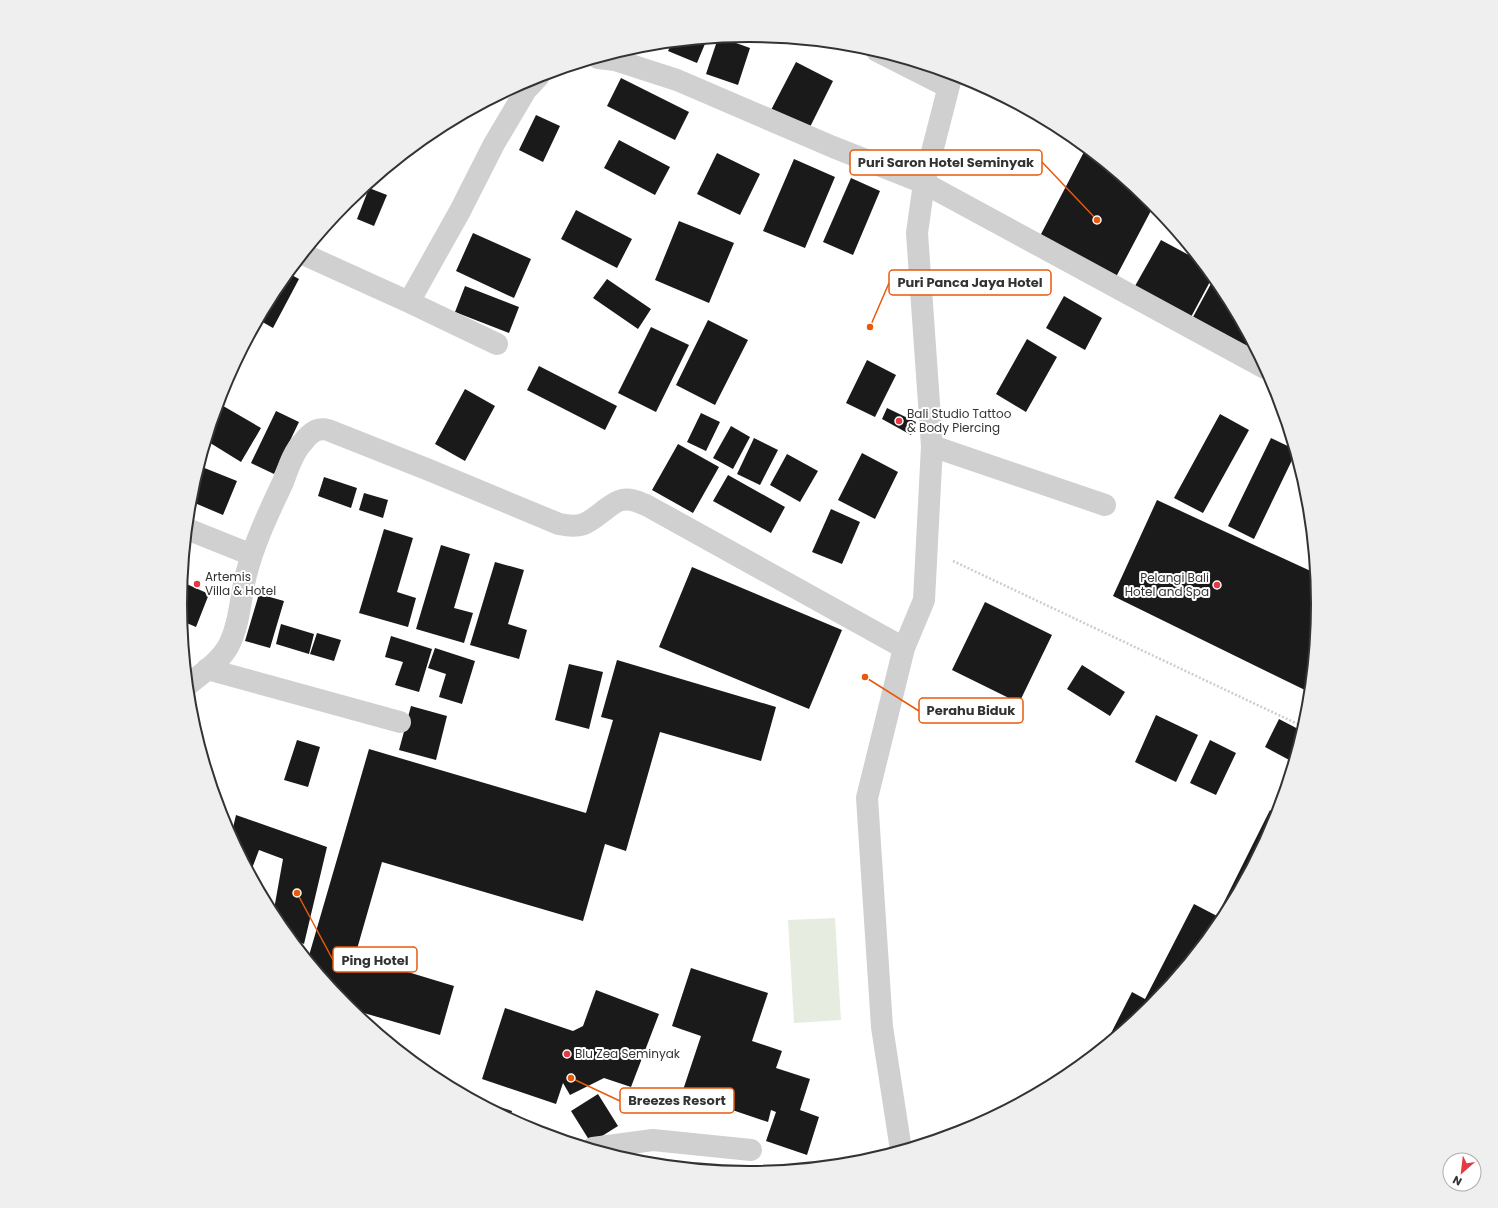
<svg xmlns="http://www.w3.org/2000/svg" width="1498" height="1208" font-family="Poppins,sans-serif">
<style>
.green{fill:#e6ecdf}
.building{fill:#1a1a1a}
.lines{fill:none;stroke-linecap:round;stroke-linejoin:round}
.path{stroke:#cdcdcd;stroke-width:2.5;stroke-dasharray:2 2;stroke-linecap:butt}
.minor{stroke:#d0d0d0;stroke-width:22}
.poi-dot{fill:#e63946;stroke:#fff;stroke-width:1.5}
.labels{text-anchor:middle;stroke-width:4;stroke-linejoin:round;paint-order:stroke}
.poi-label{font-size:12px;fill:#333;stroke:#fff;text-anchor:start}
.rim{fill:none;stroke:#333;stroke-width:2}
.leader{fill:none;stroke:#e8590c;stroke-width:1.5}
.callout-dot{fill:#e8590c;stroke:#fff;stroke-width:1.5}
.callout{fill:#fff;stroke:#e8590c;stroke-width:1.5}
.callout-label{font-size:13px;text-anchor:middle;font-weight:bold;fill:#333}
</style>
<rect width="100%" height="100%" fill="#fff"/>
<!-- green -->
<path class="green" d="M835 918 841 1020 794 1023 788 920Z"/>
<!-- building -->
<path class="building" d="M718 38H722L750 48 738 85 706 74Z
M707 39 697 63 668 51 672 43Z
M638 46 634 54 626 50 634 47Z
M796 62 833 81 809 129 771 110Z
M621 78 689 112 675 140 607 106Z
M536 115 560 126 543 162 519 150Z
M619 140 670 167 655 195 604 168Z
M1086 148 1154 205 1116 277 1040 236Z
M717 153 760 174 740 215 697 194Z
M794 159 835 177 805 248 763 231Z
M851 178 880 191 853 255 823 242Z
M369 188 387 195 374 226 357 219Z
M576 210 632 239 617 268 561 239Z
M679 221 734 243 709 303 655 280Z
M473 233 531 259 514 298 456 271Z
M1161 240 1200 261 1213 276 1191 317 1135 286Z
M288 273 299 279 273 328 259 320 276 288Z
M1214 278 1222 288 1251 343 1249 347 1193 317Z
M607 279 651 309 638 329 593 298Z
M465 286 519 307 509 333 455 312Z
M1064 296 1102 318 1085 350 1046 328Z
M708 320 748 340 715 405 676 385Z
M651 327 689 345 656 412 618 393Z
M1027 339 1057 357 1026 412 996 394Z
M867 360 896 375 875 417 846 403Z
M539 366 617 406 605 430 527 390Z
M465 389 495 406 465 461 435 444Z
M218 403 261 428 241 462 207 441Z
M887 408 916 422 911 435 882 419Z
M276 411 299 422 274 474 251 463Z
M701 413 720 422 706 451 687 442Z
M1220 414 1249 430 1203 513 1174 498Z
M731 426 750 437 733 469 713 458Z
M754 438 778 450 760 485 737 474Z
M1271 438 1294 449 1295 454 1254 539 1228 526Z
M678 444 719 467 693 513 652 490Z
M862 453 898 472 875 519 838 500Z
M787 454 818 471 800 502 770 485Z
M202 467 237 481 223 515 190 501 191 495Z
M728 475 785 507 771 533 713 501Z
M324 477 357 488 351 508 318 496Z
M364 493 388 500 383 518 359 510Z
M1157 500 1315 573 1318 604 1309 692 1113 596Z
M831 509 860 522 842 564 812 552Z
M384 529 413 538 397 592 416 598 408 627 359 613Z
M441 545 470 554 454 608 473 613 464 643 416 629Z
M495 562 524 570 508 624 527 630 519 659 470 645Z
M692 567 842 630 809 709 659 647Z
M182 582 209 594 196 627 182 621 180 604Z
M259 594 284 601 270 648 245 641Z
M985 602 1052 635 1019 703 952 670Z
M281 624 314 634 309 654 276 644Z
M317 633 341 640 334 661 310 654Z
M391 636 432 649 419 692 395 685 403 662 385 657Z
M435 648 475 661 462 704 439 697 446 674 428 668Z
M617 660 776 707 761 761 660 732 626 851 605 844 583 921 382 862 355 956 454 986 440 1035 350 1009 308 959 369 749 586 813 613 720 601 717Z
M569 664 603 672 589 729 555 720Z
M1082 665 1125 692 1110 716 1067 689Z
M411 706 447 716 436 760 399 750Z
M1156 715 1198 735 1176 782 1135 762Z
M1279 719 1302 731 1293 762 1265 747Z
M297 740 320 747 308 787 284 780Z
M1210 740 1236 753 1216 795 1190 783Z
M1270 810 1277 814 1275 822 1222 920 1151 1007 1105 1045 1132 992 1145 999 1194 904 1217 916Z
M236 815 327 847 304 944 292 939 273 915 283 859 259 850 251 871 249 870 231 836Z
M691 968 768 993 752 1041 782 1051 776 1068 810 1079 800 1110 819 1117 807 1155 766 1141 776 1112 771 1110 768 1122 682 1093 701 1036 672 1026Z
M596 990 659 1014 631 1087 604 1078 570 1095 563 1083 556 1104 482 1079 505 1008 573 1031 583 1026Z
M598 1094 618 1126 591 1143 571 1111Z
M477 1100 512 1111 510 1118Z"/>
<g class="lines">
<!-- path -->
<path class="path" d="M953 561 1304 727"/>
<!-- minor -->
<path class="minor" d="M877 51 948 87
M598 58 615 60 677 80 833 147 924 183 1265 368
M303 254 409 302 497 344
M409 302 460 211 494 144 526 90 539 76
M932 446 1105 505
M187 529 252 555
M207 669 400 722
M188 685C202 673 220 662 229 645 240 623 240 598 246 575 254 543 269 512 283 482 288 469 293 452 303 442 310 433 317 427 328 430L429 470 559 524C583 529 588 523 606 509 610 506 616 501 622 500 630 498 639 502 646 505L904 648
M593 1148 653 1140 751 1150
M901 1150 882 1027 867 798 904 648 924 600 932 446 917 233 924 183 952 74"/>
</g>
<!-- markers -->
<g class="poi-dot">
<circle cx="899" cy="421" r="4"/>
<circle cx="197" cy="584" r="4"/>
<circle cx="1217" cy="585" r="4"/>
<circle cx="567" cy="1054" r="4"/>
</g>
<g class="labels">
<!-- poi labels -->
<g class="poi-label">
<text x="907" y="418">Bali Studio Tattoo<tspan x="907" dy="14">&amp; Body Piercing</tspan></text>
<text x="205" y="581">Artemis<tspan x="205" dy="14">Villa &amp; Hotel</tspan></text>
<text x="1209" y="582" text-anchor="end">Pelangi Bali<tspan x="1209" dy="14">Hotel and Spa</tspan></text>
<text x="575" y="1058">Blu Zea Seminyak</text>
</g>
</g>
<!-- crop -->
<path d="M0 0H1498V1208H0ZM187 604a562 562 0 1 1 1124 0a562 562 0 1 1-1124 0Z" fill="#efefef" fill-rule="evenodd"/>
<path class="rim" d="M187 604a562 562 0 1 1 1124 0a562 562 0 1 1-1124 0Z"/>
<!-- callouts -->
<path class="leader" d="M1097 220L1042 162M870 327L889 283M865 677L919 711M297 893L333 960M571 1078L620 1101"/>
<g class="callout-dot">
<circle cx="1097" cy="220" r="4"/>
<circle cx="870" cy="327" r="4"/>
<circle cx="865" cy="677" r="4"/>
<circle cx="297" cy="893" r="4"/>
<circle cx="571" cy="1078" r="4"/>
</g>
<g class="callout">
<rect x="850" y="150" width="192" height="25" rx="4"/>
<rect x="889" y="270" width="162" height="25" rx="4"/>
<rect x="919" y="698" width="104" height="25" rx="4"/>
<rect x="333" y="947" width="84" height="25" rx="4"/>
<rect x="620" y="1088" width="114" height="25" rx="4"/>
</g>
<g class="callout-label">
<text x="946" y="167">Puri Saron Hotel Seminyak</text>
<text x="970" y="287">Puri Panca Jaya Hotel</text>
<text x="971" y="715">Perahu Biduk</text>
<text x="375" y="965">Ping Hotel</text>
<text x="677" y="1105">Breezes Resort</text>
</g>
<!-- north arrow -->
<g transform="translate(1462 1172) rotate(208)"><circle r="19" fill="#ffffff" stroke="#adadad"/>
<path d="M0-3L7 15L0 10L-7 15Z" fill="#e63946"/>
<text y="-6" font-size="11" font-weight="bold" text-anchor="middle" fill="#333333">N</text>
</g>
</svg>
